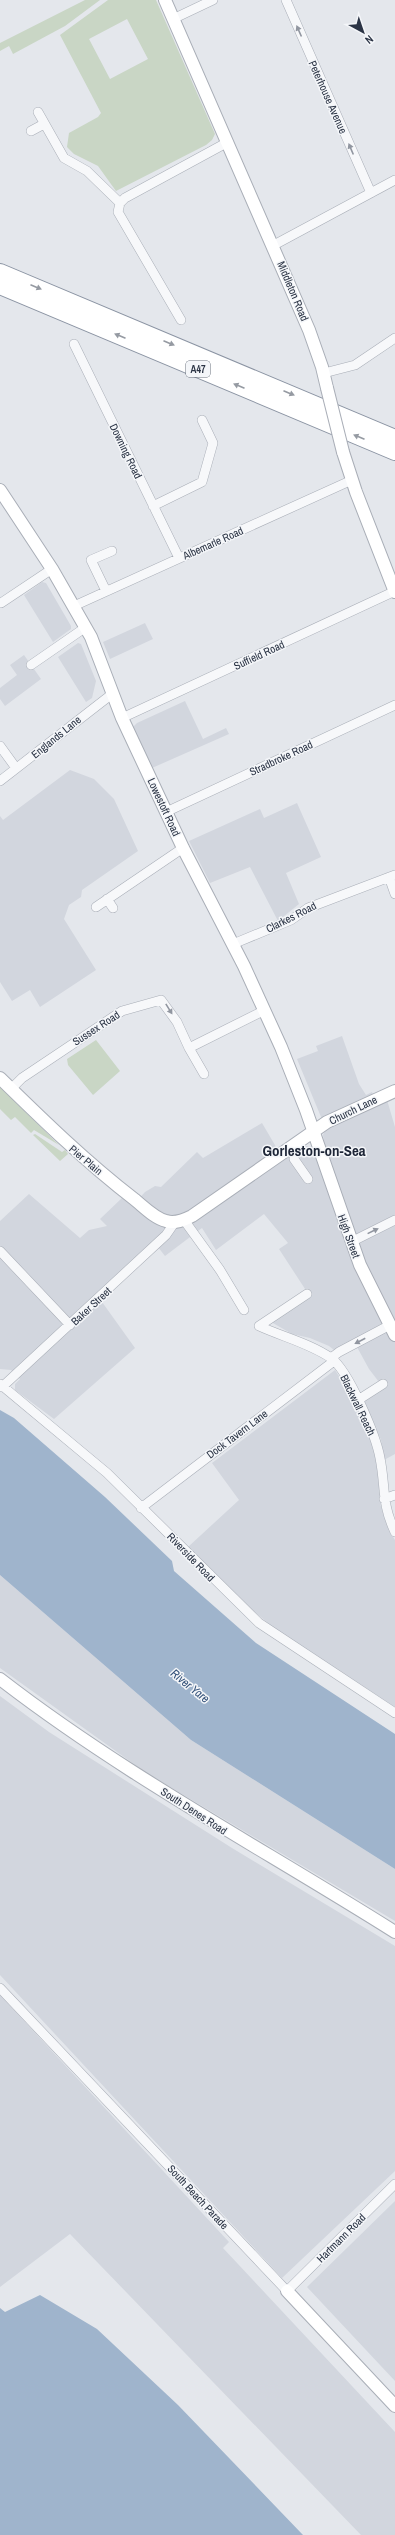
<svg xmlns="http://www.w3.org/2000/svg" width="395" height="2535" font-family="'Archivo Narrow',sans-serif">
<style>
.built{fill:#d2d6de}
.green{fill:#c9d6c5;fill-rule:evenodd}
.water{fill:#9fb4cc}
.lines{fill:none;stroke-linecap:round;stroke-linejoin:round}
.street-casing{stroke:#a9aeb7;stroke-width:10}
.secondary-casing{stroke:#a9aeb7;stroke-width:14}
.highway-casing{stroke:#8b94a3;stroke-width:18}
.street{stroke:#f7f8fa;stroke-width:9}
.secondary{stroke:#fff;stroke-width:12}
.highway{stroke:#fff;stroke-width:16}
.secondary-bridge-casing{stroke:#a9aeb7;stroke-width:14;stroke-linecap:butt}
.secondary-bridge{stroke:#fff;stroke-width:12}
.oneway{fill:#9196a0}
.oneway2{fill:#959aa2}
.labels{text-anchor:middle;stroke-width:3;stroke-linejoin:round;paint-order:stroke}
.shield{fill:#f4f6f9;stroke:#676e7b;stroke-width:1}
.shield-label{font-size:10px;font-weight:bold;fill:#2b3445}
.street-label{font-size:11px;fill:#2b3445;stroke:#f4f6f9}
.water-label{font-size:12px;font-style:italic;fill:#34527a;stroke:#f4f6f9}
.district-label{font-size:15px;font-weight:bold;fill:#1d2536;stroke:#f4f6f9}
</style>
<rect width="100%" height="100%" fill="#e4e7ec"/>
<!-- built -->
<path class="built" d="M42 582 46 583 71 626V629L53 642 24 595Z
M145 623 153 639 110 659 103 642Z
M78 643 81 644 96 681 92 698 86 702 58 657Z
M24 655 41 679 5 706 0 699V688L17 675 10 665Z
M185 701 203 739 226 728 229 734 152 768 133 727 137 723Z
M70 770 94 779 114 799 138 851 82 890 81 897 69 905 64 919 96 970 40 1007 30 990 12 1001 0 982V816L3 820Z
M297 803 321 857 286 873 299 904 278 921 250 867 210 883 189 841 260 809 264 818Z
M342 1036 359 1084 366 1095 372 1092 377 1104 387 1100 395 1127V1454L384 1460 381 1440 362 1396 379 1382 369 1369 357 1347 339 1354 329 1346 310 1338 292 1334 266 1319 307 1292 279 1249 288 1243 264 1214 216 1250 202 1228 165 1256 154 1242 97 1295 135 1348 54 1419 15 1390V1384L20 1379 11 1370 0 1369V1221L29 1194 80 1238 89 1230 107 1226 100 1219 122 1198 132 1206 145 1192 155 1186 161 1187 197 1152 203 1158 262 1123 282 1157 305 1146 314 1147 324 1142 323 1135 326 1129 297 1059 318 1051 316 1046Z
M335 1370 356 1403 371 1437 378 1468 380 1503 389 1531 395 1540V1707L274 1628 246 1605 188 1547 239 1500 212 1463Z
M0 1575 191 1740 395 1869V1921L145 1772 0 1668Z
M0 1696 49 1732 232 1848 395 1946V2171L282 2278 0 1975Z
M0 1995 229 2242 223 2248 395 2432V2535H361L70 2234 0 2287Z
M395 2201V2381L307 2287Z"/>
<!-- green -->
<path class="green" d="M85 0H100L65 26 13 54 9 46 0 51V43Z
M108 0H156L215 134 212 140 206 145 116 191 98 166 74 154 67 147 69 133 98 117 101 113 60 35ZM127 19 148 59 110 79 89 39Z
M96 1040 120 1071 93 1095 68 1065 67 1059Z
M0 1087 59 1145 34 1130 31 1133 15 1117 11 1120 0 1109Z
M35 1134 62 1152 65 1150 68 1154 60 1161 33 1135Z"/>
<!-- water -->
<path class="water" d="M0 1410 14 1418 105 1497 172 1561 174 1571 256 1643 395 1734V1869L191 1740 0 1575Z
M40 2295 97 2329 178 2405 303 2535H0V2308L5 2312Z"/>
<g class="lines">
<!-- street casing -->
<g class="street-casing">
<path id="street" d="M286 0 371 193
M175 18 213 0
M38 112 64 158 87 171 120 203
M31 131 44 124
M274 245 395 180
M181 320 118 212 120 203 125 198 228 142
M74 344 179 558
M324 373 355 365 395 338
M153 506 202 482 213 443 202 420
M106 591 91 560 112 551
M1 603 52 569
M74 606 352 480
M31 665 86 627
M122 718 395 591
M0 746 16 768
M0 781 112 694
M166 812 395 705
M389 877 395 894
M107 899 113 908
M96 907 183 848
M233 944 291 920 308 908 395 875
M189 1048 204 1074
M11 1089 22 1078 122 1011 161 1000 177 1022 189 1048 265 1010
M294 1159 308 1179
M184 1220 220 1270 244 1310
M351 1242 395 1220
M0 1251 70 1325
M307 1294 259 1326C283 1337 309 1343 331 1358 349 1371 376 1436 380 1458 386 1488 381 1502 395 1532
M331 1358 339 1352 390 1325
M0 1384 107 1473 259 1623 395 1713
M2 1387 166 1235 175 1222
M358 1400 383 1384
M384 1499 395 1495
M141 1508 334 1361
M0 1988 287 2291 395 2184"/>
</g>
<!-- secondary casing -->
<g class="secondary-casing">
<path id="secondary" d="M165 0 309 330 322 367 327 388
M343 452 356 492 395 592
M0 490 52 569 91 637 122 718 183 848 244 966 281 1047 306 1110 360 1265 395 1335
M0 1078C43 1120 86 1162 134 1199 143 1206 154 1218 166 1221 175 1224 184 1220 192 1216L327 1122 395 1091
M0 1679C124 1775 262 1848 395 1932
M287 2291 395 2406"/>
</g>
<!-- highway casing -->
<g class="highway-casing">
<path id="highway" d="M0 272 395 438
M0 286 395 452"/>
</g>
<!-- street -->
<use href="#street" class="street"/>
<!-- secondary -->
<use href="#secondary" class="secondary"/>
<!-- highway -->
<use href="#highway" class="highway"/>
<!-- secondary-bridge casing -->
<g class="secondary-bridge-casing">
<path id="secondary-bridge" d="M327 388 343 452"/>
</g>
<!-- secondary-bridge -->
<use href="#secondary-bridge" class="secondary-bridge"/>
</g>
<!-- one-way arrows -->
<defs><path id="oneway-solid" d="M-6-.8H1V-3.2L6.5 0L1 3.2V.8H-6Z"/></defs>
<g class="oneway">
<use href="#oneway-solid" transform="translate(299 31) rotate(-114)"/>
<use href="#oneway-solid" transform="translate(351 149) rotate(-113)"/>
<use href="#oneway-solid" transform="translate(169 1009) rotate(58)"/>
<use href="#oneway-solid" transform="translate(373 1231) rotate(-26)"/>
<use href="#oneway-solid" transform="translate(360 1341) rotate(152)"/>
</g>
<g class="oneway2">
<use href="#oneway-solid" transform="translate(36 287) rotate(23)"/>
<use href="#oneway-solid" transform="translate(120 336) rotate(-157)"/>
<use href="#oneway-solid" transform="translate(169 343) rotate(23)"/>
<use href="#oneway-solid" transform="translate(239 386) rotate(-157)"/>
<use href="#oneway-solid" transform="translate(289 393) rotate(23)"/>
<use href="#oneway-solid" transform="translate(359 437) rotate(-157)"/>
</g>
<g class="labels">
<!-- shield labels -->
<rect class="shield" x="186" y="361" width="24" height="16" rx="3"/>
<g class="shield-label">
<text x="198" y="373">A47</text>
</g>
<!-- street labels -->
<g class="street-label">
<text transform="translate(328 97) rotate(66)" y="4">Peterhouse Avenue</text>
<text transform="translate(293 291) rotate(67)" y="4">Middleton Road</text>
<text transform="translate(126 451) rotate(64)" y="4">Downing Road</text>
<text transform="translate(213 543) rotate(-24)" y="4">Albemarle Road</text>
<text transform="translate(259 655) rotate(-25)" y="4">Suffield Road</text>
<text transform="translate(56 737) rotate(-39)" y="4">Englands Lane</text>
<text transform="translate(281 758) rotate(-25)" y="4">Stradbroke Road</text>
<text transform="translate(164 807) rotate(65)" y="4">Lowestoft Road</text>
<text transform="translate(291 917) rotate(-27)" y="4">Clarkes Road</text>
<text transform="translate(96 1028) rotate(-33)" y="4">Sussex Road</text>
<text transform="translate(353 1110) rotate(-26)" y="4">Church Lane</text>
<text transform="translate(86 1160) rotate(40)" y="4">Pier Plain</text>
<text transform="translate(349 1236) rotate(70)" y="4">High Street</text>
<text transform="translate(91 1306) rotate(-43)" y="4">Baker Street</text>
<text transform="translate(358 1405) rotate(64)" y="4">Blackwall Reach</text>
<text transform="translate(237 1434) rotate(-37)" y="4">Dock Tavern Lane</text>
<text transform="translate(191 1557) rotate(46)" y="4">Riverside Road</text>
<text transform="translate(194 1811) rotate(33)" y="4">South Denes Road</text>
<text transform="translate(198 2197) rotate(47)" y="4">South Beach Parade</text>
<text transform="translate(341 2238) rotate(-45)" y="4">Hartmann Road</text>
</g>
<!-- water labels -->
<g class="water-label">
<text transform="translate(190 1686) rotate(39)" y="4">River Yare</text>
</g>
<!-- district labels -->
<g class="district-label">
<text x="314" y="1156">Gorleston-on-Sea</text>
</g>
</g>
<!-- north arrow -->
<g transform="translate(363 32) rotate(140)" stroke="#f4f6f9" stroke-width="3" paint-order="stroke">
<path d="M0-3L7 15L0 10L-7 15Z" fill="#2b3445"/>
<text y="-6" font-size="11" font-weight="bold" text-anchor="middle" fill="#2b3445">N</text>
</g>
</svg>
